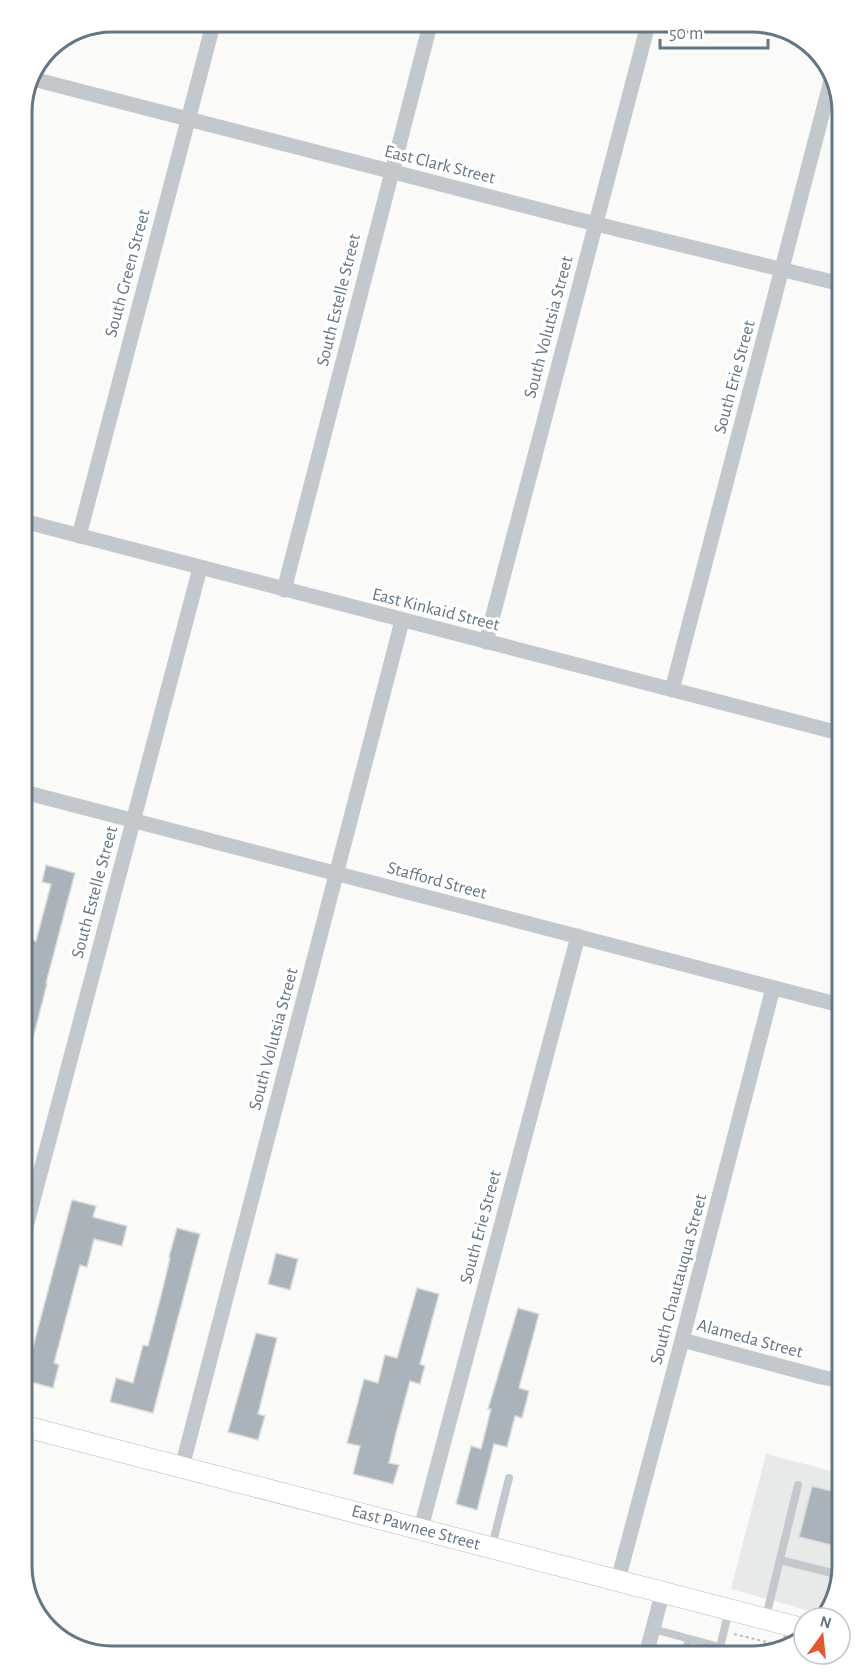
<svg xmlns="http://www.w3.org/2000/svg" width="864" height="1678" font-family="'Alegreya Sans',sans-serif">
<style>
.built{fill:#e8e9e9}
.building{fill:#aab3b9;stroke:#dcdcda;stroke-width:1.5}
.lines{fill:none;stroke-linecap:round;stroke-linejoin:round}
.secondary-casing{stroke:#b3babf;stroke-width:22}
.path{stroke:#bbbfc2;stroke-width:2;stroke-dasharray:3 3;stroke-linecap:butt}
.service{stroke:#c3c8cc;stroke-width:8}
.minor{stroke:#c3c8cc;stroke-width:15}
.secondary{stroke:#fff;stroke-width:21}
.labels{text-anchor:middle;stroke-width:6;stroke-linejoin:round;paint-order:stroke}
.street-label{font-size:18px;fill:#657683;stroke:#fff}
.rim{fill:none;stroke:#657683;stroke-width:3}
</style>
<rect width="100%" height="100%" fill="#fafaf8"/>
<!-- built -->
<path class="built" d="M766 1454 843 1474V1567L828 1616 731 1589Z"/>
<!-- building -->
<path class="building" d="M46 865 75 873 46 983 47 984 29 1054H26L25 946 27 939 36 941 51 884 42 882Z
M72 1200 96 1206 93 1217 127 1226 122 1246 94 1239 87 1267 80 1265 54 1363 59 1365 53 1388 27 1381V1370Z
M177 1228 200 1234 153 1413 110 1402 116 1378 133 1383 143 1345 148 1346 162 1292 170 1258 169 1257Z
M276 1253 298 1259 290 1290 268 1284Z
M417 1288 439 1294 420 1364 425 1366 420 1384 410 1381 396 1433 389 1463 399 1465 393 1484 353 1474 360 1446 347 1443 364 1379 378 1383 385 1355 397 1358Z
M518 1308 539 1314 519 1388 529 1391 522 1418 515 1416 507 1447 494 1444 477 1510 456 1504 471 1446 481 1449 491 1409H488Z
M256 1333 277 1338 258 1414 265 1416 258 1440 228 1432Z
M812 1486 843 1494V1548L799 1537Z"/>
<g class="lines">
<!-- secondary casing -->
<g class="secondary-casing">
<path id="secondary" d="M27 1427 804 1629"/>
</g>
<!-- path -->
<path class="path" d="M734 1634 775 1644"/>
<!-- service -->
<path class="service" d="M492 1546 509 1478
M780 1560 840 1575
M766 1617 798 1485
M653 1629 734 1651
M720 1647 729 1610
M784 1650 790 1627
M686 1651 689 1639"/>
<!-- minor -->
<path class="minor" d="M33 79 576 219 837 283
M23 521 839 733
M79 536 214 21
M284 590 431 21
M486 642 649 21
M672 690 833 73
M24 792 840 1005
M26 1227 200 568
M682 1340 821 1377 842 1381
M182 1467 402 621
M421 1528 578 936
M618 1580 682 1340 773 988
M647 1651 663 1591"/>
<!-- secondary -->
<use href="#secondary" class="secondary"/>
</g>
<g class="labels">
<!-- street labels -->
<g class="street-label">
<text transform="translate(440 164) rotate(14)" y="6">East Clark Street</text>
<text transform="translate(127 273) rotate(-75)" y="6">South Green Street</text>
<text transform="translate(338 300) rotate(-76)" y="6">South Estelle Street</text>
<text transform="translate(548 327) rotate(-75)" y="6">South Volutsia Street</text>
<text transform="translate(734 377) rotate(-75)" y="6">South Erie Street</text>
<text transform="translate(436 609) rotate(14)" y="6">East Kinkaid Street</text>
<text transform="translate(437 880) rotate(15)" y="6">Stafford Street</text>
<text transform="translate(94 892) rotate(-75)" y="6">South Estelle Street</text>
<text transform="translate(273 1039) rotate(-75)" y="6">South Volutsia Street</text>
<text transform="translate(480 1227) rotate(-75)" y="6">South Erie Street</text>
<text transform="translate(678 1279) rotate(-75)" y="6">South Chautauqua Street</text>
<text transform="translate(750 1338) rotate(15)" y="6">Alameda Street</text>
<text transform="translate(416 1527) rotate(15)" y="6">East Pawnee Street</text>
</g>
</g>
<!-- crop -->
<path d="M0 0H864V1678H0ZM112 32H752A80 80 0 0 1 832 112V1566A80 80 0 0 1 752 1646H112A80 80 0 0 1 32 1566V112A80 80 0 0 1 112 32Z" fill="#fff" fill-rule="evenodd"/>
<path class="rim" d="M112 32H752A80 80 0 0 1 832 112V1566A80 80 0 0 1 752 1646H112A80 80 0 0 1 32 1566V112A80 80 0 0 1 112 32Z"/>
<!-- north arrow -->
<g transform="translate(822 1636) rotate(15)"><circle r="28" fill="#ffffff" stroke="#c1c8cd" stroke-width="1.5"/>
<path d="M0-4.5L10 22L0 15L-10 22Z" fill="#e4572e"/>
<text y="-9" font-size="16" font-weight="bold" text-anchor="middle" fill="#657683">N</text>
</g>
<!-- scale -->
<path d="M660 39v9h108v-9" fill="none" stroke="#657683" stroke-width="3"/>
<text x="669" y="39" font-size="18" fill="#657683" stroke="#ffffff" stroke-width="4.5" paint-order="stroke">50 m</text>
</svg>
